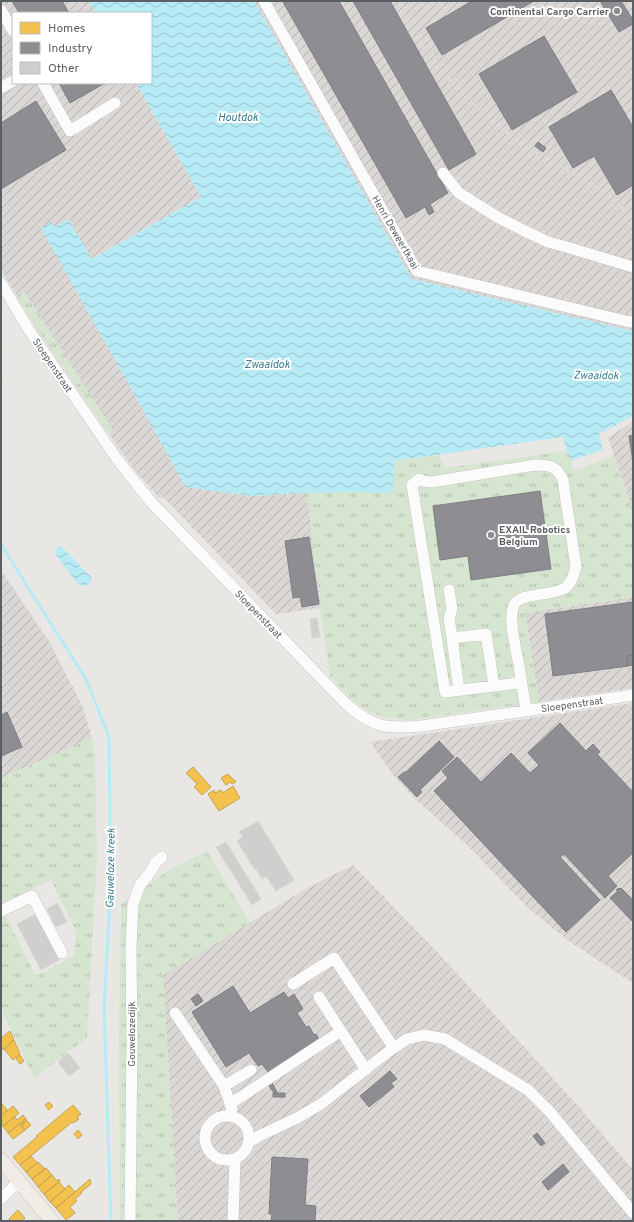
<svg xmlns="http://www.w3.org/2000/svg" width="634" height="1222" font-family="Overpass,sans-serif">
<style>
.industrial{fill:url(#industrial-furrows)}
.grass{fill:url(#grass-tufts)}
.water{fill:url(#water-waves)}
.homes{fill:#f2c14e;stroke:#c4a454}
.industry{fill:#8d8d92;stroke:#7d7f84}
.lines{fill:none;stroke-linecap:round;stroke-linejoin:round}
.stream{stroke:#b6ebf6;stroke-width:3}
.building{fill:#d1cfce;stroke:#d8d6d3}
.minor-casing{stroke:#c5c6c6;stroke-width:12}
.major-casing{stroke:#d1c1b2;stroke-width:15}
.minor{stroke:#fcfbfb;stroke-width:11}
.major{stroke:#f2ece6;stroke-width:14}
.rail{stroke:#e0e1e1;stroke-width:3;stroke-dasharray:1 5;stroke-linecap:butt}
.poi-dot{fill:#8b8f90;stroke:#fff;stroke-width:1.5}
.labels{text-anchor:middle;stroke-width:4;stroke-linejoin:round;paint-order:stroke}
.poi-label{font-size:10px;font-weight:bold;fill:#595f62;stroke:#fff;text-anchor:end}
.street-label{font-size:10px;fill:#595f62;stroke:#fff}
.water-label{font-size:11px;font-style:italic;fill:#367c94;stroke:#fff}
</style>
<defs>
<pattern id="industrial-furrows" width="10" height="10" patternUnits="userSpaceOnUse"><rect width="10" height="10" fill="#dad7d5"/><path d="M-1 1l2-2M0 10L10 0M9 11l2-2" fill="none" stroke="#b4b2b0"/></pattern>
<pattern id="grass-tufts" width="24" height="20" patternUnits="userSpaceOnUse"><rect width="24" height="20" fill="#d6e5cf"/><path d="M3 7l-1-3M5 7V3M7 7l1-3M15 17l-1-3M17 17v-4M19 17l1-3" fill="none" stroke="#b1bdab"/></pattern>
<pattern id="water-waves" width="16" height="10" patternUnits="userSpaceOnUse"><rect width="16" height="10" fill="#b6ebf6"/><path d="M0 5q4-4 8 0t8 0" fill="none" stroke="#97c2cb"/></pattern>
</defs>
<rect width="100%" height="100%" fill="#e9e7e4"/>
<!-- industrial -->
<path class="industrial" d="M1 1H89L96 13H13V83H136L201 197 91 259 56 253 186 487 252 496 301 493 309 505 314 557 320 595V608L276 614 163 497 159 498 133 468 110 435 35 326 1 270Z
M254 1H633V330L632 331 412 279Z
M633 421V518L629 499 608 438Z
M1 570 50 643 83 707 92 738 1 778Z
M633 597V688L539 702 525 613Z
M633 703V983L569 941 530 910 468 846 416 800 394 776 370 742Z
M353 865 442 957 580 1108 633 1170V1221H178L163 975 311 886Z"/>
<!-- grass -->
<path class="grass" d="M24 292 112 428V431L110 435 35 326 17 296Z
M567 451 572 460 573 471 614 456 629 499 633 518V597L525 613 539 702 432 717 408 720 388 718 369 712 353 701 330 676 320 608V595L314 557 309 505 301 493 353 492 392 493 394 461 439 455 445 468Z
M92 738 95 756 97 858 87 1038 34 1078 1 1009V907L36 976 74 956 76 931 51 880 1 904V778Z
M207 851 250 923 163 975 178 1221H120L119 1034 121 904 169 870Z"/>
<!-- water -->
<path class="water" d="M89 1H254L412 279 632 331 633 337V416L599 434 603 450 572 460 567 451 563 437 394 461 393 493 353 492 301 493 252 496 186 487 41 228 51 222 54 227 68 219 92 259 201 197 136 83H151V13H96Z
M58 547H62L92 578V581L87 585 83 586 77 583 56 555 55 550Z"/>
<!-- homes -->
<path class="homes" d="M193 767 211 787 202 795 194 787 197 784 186 773Z
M228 774 236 782 232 784 230 782 226 785 221 778Z
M233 786 240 798 219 811 208 794 214 790 215 793 221 790 223 793Z
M10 1031 14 1040 1 1051V1038Z
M14 1040 20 1054 13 1060 4 1049Z
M20 1055 24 1061 20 1064 16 1058Z
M49 1102 53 1106 49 1110 45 1105Z
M1 1103 7 1110 1 1116Z
M73 1105 81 1114 77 1117 79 1119 73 1123 72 1122 20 1165 13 1157 37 1137 36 1136Z
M13 1106 19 1113 3 1126 1 1124V1116Z
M23 1115 26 1119 8 1133 3 1126 15 1117 17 1120Z
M26 1119 27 1121 21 1125 25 1130 13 1139 8 1133Z
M27 1121 31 1125 25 1130 21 1125Z
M78 1130 82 1135 78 1139 74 1134Z
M31 1156 37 1163 26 1172 20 1165Z
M38 1162 45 1169 32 1179 26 1172Z
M46 1168 52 1175 38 1187 32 1179Z
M52 1175 57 1181 59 1179 60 1181 44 1194 38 1187Z
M90 1179 91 1184 81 1192 82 1193 75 1199 77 1201 70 1207 75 1213 66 1220 56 1208Z
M59 1182 65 1189 50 1202 44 1194Z
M69 1185 75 1192 56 1208 50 1202Z
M18 1210 25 1218 22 1221H10L9 1219Z"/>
<!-- industry -->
<path class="industry" d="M12 1H62L69 13H19Z
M285 1H339L448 193 430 204 434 212 429 215 425 207 406 218 283 2Z
M353 1H390L476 154 449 170Z
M472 1H534L442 55 426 28Z
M600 1H621L633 20V24L619 32Z
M544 36 577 92 512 130 479 74Z
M59 83H105L70 103Z
M611 90 633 127V185L617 195 594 156 573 168 549 127Z
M36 101 66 150 1 189V123Z
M538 142 546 148 543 152 535 146Z
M633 435V462L629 436Z
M540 491 551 569 471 580 468 556 440 560 433 506Z
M309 537 319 604 302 607 300 597 293 598 285 541Z
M633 602V655L627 656 628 666 553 676 545 614Z
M633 655V665L628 666 627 656Z
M7 712 22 747 1 756V715Z
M560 723 586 751 593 744 600 752 597 754 633 792V853L608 876 617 886 605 898 564 854 560 857 600 900 566 932 434 791 448 778 442 771 457 757 481 782 511 753 530 773 539 765 528 753Z
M439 741 454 757 420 790 422 792 417 797 398 777 404 772H406Z
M619 888 620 889 621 888 633 900V922L610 898 618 891 616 890Z
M233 986 250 1013 284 992 288 998 294 994 303 1009 297 1013 306 1027 309 1026 314 1035 316 1034 319 1039 268 1072 262 1064 258 1066 249 1053 226 1067 192 1012Z
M198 994 203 1001 196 1006 191 999Z
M390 1071 397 1079 391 1083 394 1087 369 1107 360 1096Z
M271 1081 277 1092 276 1093H274L267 1083Z
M273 1093H285V1097H273Z
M537 1133 545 1143 541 1146 533 1136Z
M272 1157 308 1159 305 1205 316 1206 315 1221H271L272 1214H269Z
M563 1164 569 1172 548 1190 542 1182Z"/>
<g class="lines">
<!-- stream -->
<path class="stream" d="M1 544 34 597 86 679 109 737 111 883 104 1007 111 1221"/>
</g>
<!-- building -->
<path class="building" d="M317 618 320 637 312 638 310 619Z
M258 821 294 880 276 891 266 876 262 879 256 869 255 870 237 841 243 837 239 832Z
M226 842 261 899 252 905 216 847Z
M57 903 67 922 56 927 47 909Z
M36 914 59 960 41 970 17 924Z
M68 1053 80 1068 69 1076 58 1062Z"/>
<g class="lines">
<!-- minor casing -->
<g class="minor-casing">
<path id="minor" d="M264 1 417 271 630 322 633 321
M1 10 13 31
M43 83 70 131 115 103
M1 88 13 81
M443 173 459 193 499 218 527 232 548 242 563 246 633 267
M1 283 29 330 117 459 151 502 346 704C374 728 386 729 422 726L633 695
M449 590 452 609 449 618 452 638
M521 682 511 684 445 692 412 485 419 479 423 481 432 482 535 465C550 465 557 466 563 480L576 567C574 574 572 583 565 588 554 596 520 592 514 605 508 620 516 649 519 665 521 681 524 696 526 711
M459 690 452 638 486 634 494 686
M1 911 32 896 62 953
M293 984 334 958 394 1048
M319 997 366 1070
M175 1013 224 1086 232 1109 231 1111
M224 1086 251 1070
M230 1104 341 1031
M205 1138a22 22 0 1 1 44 0a22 22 0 1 1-44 0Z
M249 1142 259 1136 297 1118 321 1104 388 1052 407 1039 424 1035 445 1039 528 1090 550 1112 633 1213
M1 1199 19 1181
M130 1221 132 1043 131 948 133 904 140 885 152 870 155 863 162 857
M233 1221 235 1159"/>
</g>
<!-- major casing -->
<g class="major-casing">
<path id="major" d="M1 1160 52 1221"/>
</g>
<!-- minor -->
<use href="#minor" class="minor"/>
<!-- major -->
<use href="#major" class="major"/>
<!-- rail -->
<path class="rail" d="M395 1C404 17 413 33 423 48 453 89 491 123 533 151 567 173 607 187 633 219
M1 324 44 394 83 450 112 488 159 543 290 686 395 797 472 885 633 1060
M1 340C21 372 41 404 62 435 93 480 128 521 163 562L633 1075
M1 368C40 434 86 495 135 553 153 575 171 598 192 617 200 624 209 631 217 639
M118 518 160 568 200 612 334 758
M622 1072 633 1084"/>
</g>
<!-- markers -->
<g class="poi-dot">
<circle cx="617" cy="11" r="4"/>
<circle cx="491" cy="535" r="4"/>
</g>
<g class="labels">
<!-- poi labels -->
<g class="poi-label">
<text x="609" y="15">Continental Cargo Carrier</text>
<text x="499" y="533" text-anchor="start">EXAIL Robotics<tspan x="499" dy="12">Belgium</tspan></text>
</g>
<!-- street labels -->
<g class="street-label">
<text transform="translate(396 232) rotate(60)" y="4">Henri Deweertkaai</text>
<text transform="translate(53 365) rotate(56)" y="4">Sloepenstraat</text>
<text transform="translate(259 614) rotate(46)" y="4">Sloepenstraat</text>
<text transform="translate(572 704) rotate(-8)" y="4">Sloepenstraat</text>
<text transform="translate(131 1034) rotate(-90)" y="4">Gouwelozedijk</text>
</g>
<!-- water labels -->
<g class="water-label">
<text x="238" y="121">Houtdok</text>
<text x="267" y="368">Zwaaidok</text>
<text transform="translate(596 375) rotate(1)" y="4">Zwaaidok</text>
<text transform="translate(110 868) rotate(-89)" y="4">Gauweloze kreek</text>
</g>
</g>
<!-- border -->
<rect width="634" height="1222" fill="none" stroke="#595f62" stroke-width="4"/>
<!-- legend -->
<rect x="12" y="12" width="140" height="72" fill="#ffffff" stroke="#bdbfc0"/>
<rect x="20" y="22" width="20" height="12" fill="#f2c14e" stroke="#bdbfc0"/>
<text x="48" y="32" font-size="12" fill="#595f62">Homes</text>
<rect x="20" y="42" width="20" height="12" fill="#8d8d92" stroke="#bdbfc0"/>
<text x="48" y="52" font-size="12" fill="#595f62">Industry</text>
<rect x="20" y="62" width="20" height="12" fill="#d1cfce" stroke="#bdbfc0"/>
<text x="48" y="72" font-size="12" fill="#595f62">Other</text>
</svg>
